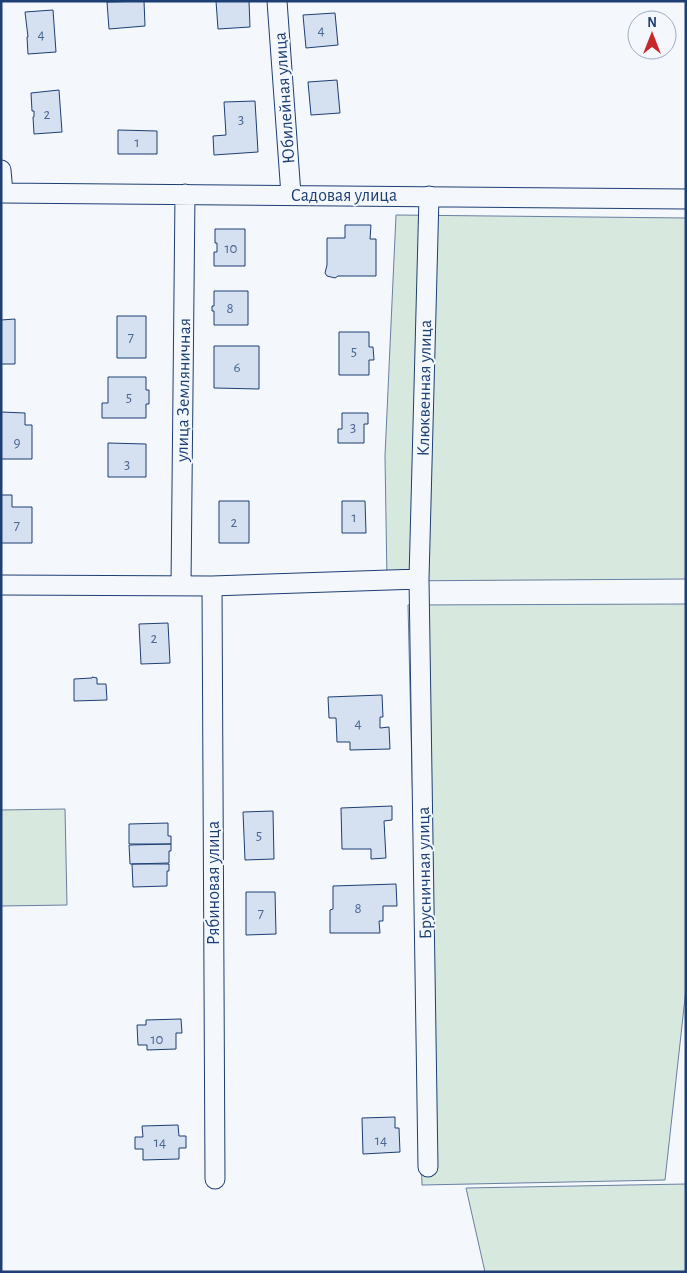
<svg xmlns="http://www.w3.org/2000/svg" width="687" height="1273" font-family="'Alegreya Sans',sans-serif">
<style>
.green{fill:#d7e8df;stroke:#687fa3}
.building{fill:#d5e0f0;stroke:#1d3f73}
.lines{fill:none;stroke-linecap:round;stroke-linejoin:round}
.minor-casing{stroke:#1d3f73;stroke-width:21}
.minor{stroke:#f4f7fb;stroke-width:19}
.labels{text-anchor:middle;stroke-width:4;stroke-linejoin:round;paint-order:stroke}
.number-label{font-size:15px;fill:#4b6792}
.street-label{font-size:18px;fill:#1d3f73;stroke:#f4f7fb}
</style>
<rect width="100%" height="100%" fill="#f4f7fb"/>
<!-- green -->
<path class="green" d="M396 215 686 218V579L387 581 385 456Z
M686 604V989L665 1180 422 1185 408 605Z
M65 809 67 905 1 906V810Z
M686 1184V1272H485L466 1188Z"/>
<!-- building -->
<path class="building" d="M144 1 145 26 109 29 107 2Z
M216 1H249L250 27 218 29Z
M53 10 56 52 28 54 27 37H28L25 12Z
M335 13 338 45 306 48 303 15Z
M337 80 340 113 311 115 308 82Z
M59 90 62 132 34 134 33 117H34V111H32L31 93Z
M255 101 258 152 214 155 213 136 226 135 224 102Z
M118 130 157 131V154H118Z
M345 225H371L370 239H376V276H338L335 278 327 276 325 273 327 265V238H345Z
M215 229H245V266H214V252H217V243H215Z
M214 291H248V325H214V311H212V306H214Z
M117 316H146V358H117Z
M15 319V364H1V320Z
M339 332H369V347H373L374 360H369V375H339Z
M214 346H259V389L214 388Z
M108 377H146V390H149V404H146V418H102V403H108Z
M1 412 25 413V425H32V459H1Z
M342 413H368V424H364V443H338V429H342Z
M108 443 146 444V477H108Z
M1 495H12V507H32V543H1Z
M219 501H249V543H219Z
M342 501H365L366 533H342Z
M168 623 170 663 141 664 139 624Z
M92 677 97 678V684H106L107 700 74 701V679L92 678Z
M382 695 383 717H380V728L389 727 390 749 350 750V742H337L336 718H329L328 697Z
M392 806V820L384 821 386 858 371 859V849H342L341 808Z
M273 811 274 859 245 860 243 812Z
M168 823V836H171V844H129V824Z
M171 844V851H169V863L130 864 129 845Z
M132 864H169V871H167V886L133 887Z
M396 884 397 906H383V921H379L380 933H330V910L333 909V886Z
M246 892H275L276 934 246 935Z
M181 1019 182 1033H176V1049L147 1050V1045H138L137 1025H146V1020Z
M395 1117V1128H399L400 1152 363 1154 362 1118Z
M178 1125 179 1136H186V1148H179V1159L143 1160V1149H135V1137H143L142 1126Z"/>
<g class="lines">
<!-- minor casing -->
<g class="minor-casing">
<path id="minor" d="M277 1 291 195
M1 170 3 193
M1 193 686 199
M1 585 212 586 419 579
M181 586 185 194
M212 586 215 1179
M428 1167 419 579 429 196"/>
</g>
<!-- minor -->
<use href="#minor" class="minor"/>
</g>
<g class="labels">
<!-- number labels -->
<g class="number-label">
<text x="321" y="35">4</text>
<text x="41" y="39">4</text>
<text x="47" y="119">2</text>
<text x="241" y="124">3</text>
<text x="137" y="147">1</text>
<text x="231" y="253">10</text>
<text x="230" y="313">8</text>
<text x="131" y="342">7</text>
<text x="354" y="356">5</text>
<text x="237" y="372">6</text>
<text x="129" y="402">5</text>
<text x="353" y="432">3</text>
<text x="17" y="447">9</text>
<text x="127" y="469">3</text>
<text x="354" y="522">1</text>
<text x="234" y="527">2</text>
<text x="17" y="530">7</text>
<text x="154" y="643">2</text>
<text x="358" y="728">4</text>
<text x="259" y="840">5</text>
<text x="358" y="913">8</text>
<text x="261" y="918">7</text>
<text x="157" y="1044">10</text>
<text x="381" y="1145">14</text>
<text x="160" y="1147">14</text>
</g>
<!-- street labels -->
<g class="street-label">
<text transform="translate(284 98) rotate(-94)" y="6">Юбилейная улица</text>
<text x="344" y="201">Садовая улица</text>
<text transform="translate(424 388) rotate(-89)" y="6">Клюквенная улица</text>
<text transform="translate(183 390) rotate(-89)" y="6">улица Земляничная</text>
<text transform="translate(424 873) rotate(-91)" y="6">Брусничная улица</text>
<text transform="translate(213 883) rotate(-90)" y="6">Рябиновая улица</text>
</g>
</g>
<!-- border -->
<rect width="687" height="1273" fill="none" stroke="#1d3f73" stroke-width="5"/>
<!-- north arrow -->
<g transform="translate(652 35)"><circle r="24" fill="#f4f7fb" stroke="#9eadc5"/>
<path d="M0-4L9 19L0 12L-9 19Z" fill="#c62828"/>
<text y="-8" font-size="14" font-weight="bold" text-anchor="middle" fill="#1d3f73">N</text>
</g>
</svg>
